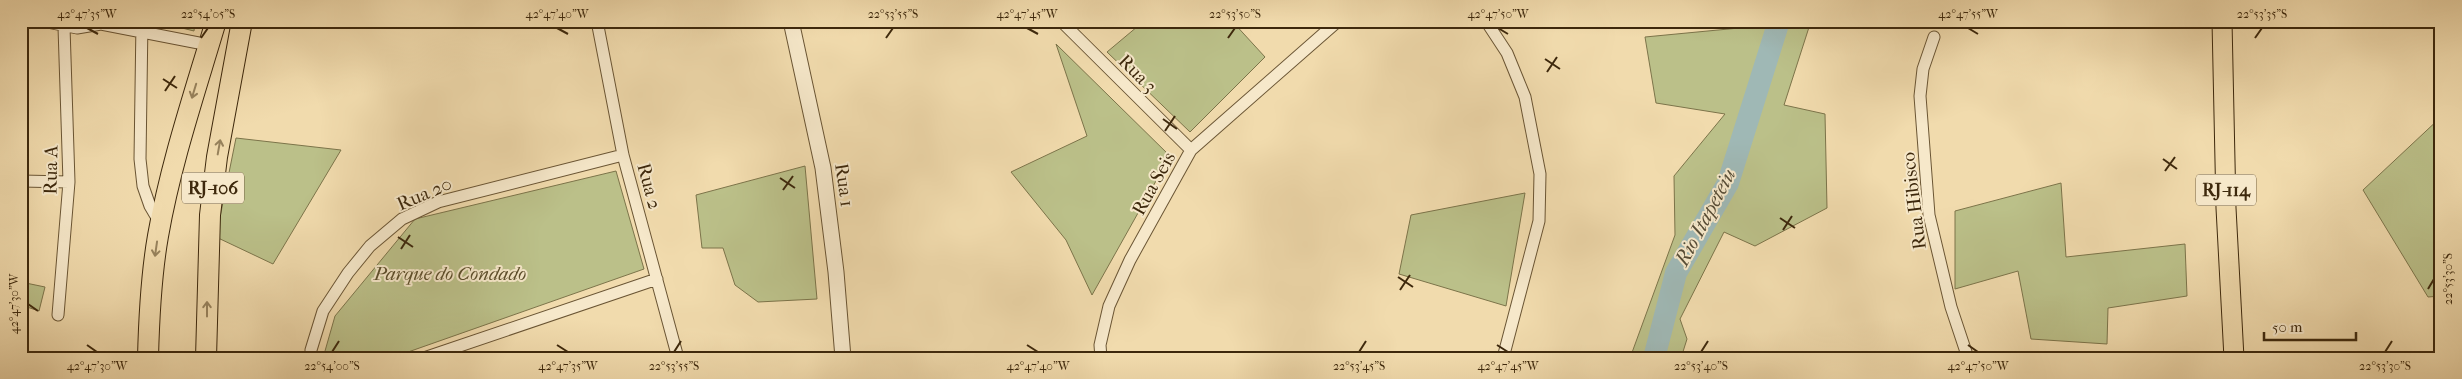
<svg xmlns="http://www.w3.org/2000/svg" width="2462" height="379" font-family="'IM FELL French Canon',serif">
<style>
.green{fill:#bbc089;stroke:#7c744a}
.lines{fill:none;stroke-linecap:round;stroke-linejoin:round}
.river{stroke:#9fb8b5;stroke-width:22}
.minor-casing{stroke:#6a5534;stroke-width:13}
.tertiary-casing{stroke:#6a5534;stroke-width:17}
.primary-casing{stroke:#3d280c;stroke-width:21}
.trunk-casing{stroke:#3d280c;stroke-width:22}
.minor{stroke:#f6e8ca;stroke-width:11}
.tertiary{stroke:#f6e8ca;stroke-width:15}
.primary{stroke:#f1dbad;stroke-width:19}
.trunk{stroke:#f1dbad;stroke-width:20}
.oneway{stroke:#97825c}
.ticks{fill:none;stroke:#3d280c;stroke-width:2}
.labels{text-anchor:middle;stroke-width:4;stroke-linejoin:round;paint-order:stroke}
.shield{fill:#f6e8ca;stroke:#746245;stroke-width:1}
.shield-label{font-size:18px;font-weight:bold;fill:#3d280c}
.street-label{font-size:19px;fill:#3d280c;stroke:#f6e8ca}
.park-label{font-size:19px;font-style:italic;fill:#5c4e2b;stroke:#f6e8ca}
.water-label{font-size:20px;font-style:italic;fill:#564c36;stroke:#f6e8ca}
.neatline{fill:none;stroke:#3d280c;stroke-width:2}
.ticks-label{font-size:12px;text-anchor:middle;fill:#3d280c}
</style>
<rect width="100%" height="100%" fill="#f1dbad"/>
<filter id="stains"><feTurbulence type="fractalNoise" baseFrequency=".004" numOctaves="4"/><feColorMatrix values="0 0 0 0 .2 0 0 0 0 .09 0 0 0 0 .02 0 0 0 .5 -.17"/></filter>
<radialGradient id="worn" r=".72"><stop offset=".6" stop-color="#630" stop-opacity="0"/><stop offset="1" stop-color="#630" stop-opacity=".3"/></radialGradient>
<!-- green -->
<path class="green" d="M154 21H195L194 31Z
M1144 21H1232L1265 57 1190 132 1107 52Z
M1741 21H1811L1784 105 1825 114 1827 208 1755 246 1724 232 1680 319 1687 339 1681 358H1630L1675 235 1674 176 1725 114 1656 103 1645 37 1739 28Z
M1056 44 1170 156 1092 295 1066 240 1011 172 1087 136Z
M2441 117V296L2428 297 2363 190Z
M236 138 341 150 273 264 216 237Z
M805 166 817 299 758 302 735 285 723 248H702L696 195Z
M616 171 644 269 391 358H323L335 316 415 219Z
M2061 183 2066 257 2185 244 2187 296 2108 308 2107 344 2031 339 2018 271 1955 289V211Z
M1525 193 1506 306 1399 274 1411 215Z
M21 282 45 287 39 311 21 305Z"/>
<g class="lines">
<!-- river -->
<path class="river" d="M1654 358 1676 273 1728 183 1779 21"/>
<!-- minor casing -->
<g class="minor-casing">
<path id="minor" d="M42 21 77 28 101 24
M96 21 101 24 209 45
M142 21 140 159 143 186 150 206 160 223
M597 21 623 155 678 358
M1061 21 1191 150
M1486 21 1507 53 1525 97 1540 174 1539 221 1503 358
M1934 37 1923 69 1920 96 1929 215 1951 307 1968 358
M21 181 69 182
M58 315 69 182 64 27
M311 358V350L323 311 348 273 370 246 402 219 438 202 623 155
M424 358 657 279
M1101 358 1100 345 1109 306 1130 260 1191 150 1338 21"/>
</g>
<!-- tertiary casing -->
<g class="tertiary-casing">
<path id="tertiary" d="M791 21 823 168 836 272 843 358"/>
</g>
<!-- primary casing -->
<g class="primary-casing">
<path id="primary" d="M2222 21 2226 208 2234 358"/>
</g>
<!-- trunk casing -->
<g class="trunk-casing">
<path id="trunk" d="M148 358C149 317 151 276 158 236 171 162 195 92 216 21
M206 358 210 215 217 157 242 21"/>
</g>
<!-- minor -->
<use href="#minor" class="minor"/>
<!-- tertiary -->
<use href="#tertiary" class="tertiary"/>
<!-- primary -->
<use href="#primary" class="primary"/>
<!-- trunk -->
<use href="#trunk" class="trunk"/>
</g>
<!-- one-way arrows -->
<defs><path id="oneway-shaft" d="M-6 0H5M1.5-3L5.5 0L1.5 3" fill="none" stroke-width="1.6" stroke-linecap="round" stroke-linejoin="round" transform="scale(1.25)"/></defs>
<g class="oneway">
<use href="#oneway-shaft" transform="translate(194 91) rotate(107)"/>
<use href="#oneway-shaft" transform="translate(219 147) rotate(-80)"/>
<use href="#oneway-shaft" transform="translate(156 249) rotate(98)"/>
<use href="#oneway-shaft" transform="translate(207 309) rotate(-90)"/>
</g>
<!-- ticks -->
<path class="ticks" d="M87 28 98 34M557 28 568 34M1027 28 1038 34M1498 28 1508 34M1968 28 1978 34M201 38 208 28M886 38 893 28M1228 38 1235 28M2255 38 2262 28M1545 59 1560 69M1547 72 1557 57M163 79 177 88M165 91 175 76M1163 119 1177 129M1165 131 1175 116M2163 159 2177 169M2165 171 2175 157M780 178 795 188M783 190 793 176M1780 218 1795 228M1783 230 1792 216M398 237 413 247M401 249 410 235M1398 277 1413 287M2428 289 2434 279M1400 290 1410 275M28 304 38 311M87 345 97 352M557 345 568 352M1027 345 1038 352M1497 345 1508 352M1968 345 1978 352M332 352 339 341M674 352 681 341M1359 352 1366 341M1701 352 1708 341M2385 352 2392 341"/>
<g class="labels">
<!-- shield labels -->
<g class="shield">
<rect x="182" y="172.5" width="62" height="31" rx="4"/>
<rect x="2196" y="174.5" width="60" height="31" rx="4"/>
</g>
<g class="shield-label">
<text x="213" y="194">RJ-106</text>
<text x="2226" y="196">RJ-114</text>
</g>
<!-- street labels -->
<g class="street-label">
<text transform="translate(1138 73) rotate(45)" y="7">Rua 3</text>
<text transform="translate(50 170) rotate(-89)" y="7">Rua A</text>
<text transform="translate(1153 183) rotate(-61)" y="7">Rua Seis</text>
<text transform="translate(845 185) rotate(82)" y="7">Rua 1</text>
<text transform="translate(650 186) rotate(75)" y="7">Rua 2</text>
<text transform="translate(424 193) rotate(-23)" y="7">Rua 20</text>
<text transform="translate(1913 201) rotate(-97)" y="7">Rua Hibisco</text>
</g>
<!-- park labels -->
<g class="park-label">
<text x="450" y="280">Parque do Condado</text>
</g>
<!-- water labels -->
<g class="water-label">
<text transform="translate(1705 217) rotate(-62)" y="7">Rio Itapeteiu</text>
</g>
</g>
<!-- margin -->
<rect width="2462" height="379" fill="none" stroke="#f1dbad" stroke-width="55"/>
<!-- scale -->
<path d="M2264 332v8h92v-8" fill="none" stroke="#3d280c" stroke-width="2.5"/>
<text x="2272" y="332" font-size="15" fill="#3d280c" stroke="#f6e8ca" stroke-width="4" paint-order="stroke">50 m</text>
<rect x="28" y="28" width="2406" height="324" class="neatline"/>
<g class="ticks-label">
<text x="87" y="18">42°47'35"W</text>
<text x="208" y="18">22°54'05"S</text>
<text x="557" y="18">42°47'40"W</text>
<text x="893" y="18">22°53'55"S</text>
<text x="1027" y="18">42°47'45"W</text>
<text x="1235" y="18">22°53'50"S</text>
<text x="1498" y="18">42°47'50"W</text>
<text x="1968" y="18">42°47'55"W</text>
<text x="2262" y="18">22°53'35"S</text>
<text transform="translate(2448 279) rotate(-90)" y="4">22°53'30"S</text>
<text transform="translate(14 304) rotate(-90)" y="4">42°47'30"W</text>
<text x="97" y="370">42°47'30"W</text>
<text x="332" y="370">22°54'00"S</text>
<text x="568" y="370">42°47'35"W</text>
<text x="674" y="370">22°53'55"S</text>
<text x="1038" y="370">42°47'40"W</text>
<text x="1359" y="370">22°53'45"S</text>
<text x="1508" y="370">42°47'45"W</text>
<text x="1701" y="370">22°53'40"S</text>
<text x="1978" y="370">42°47'50"W</text>
<text x="2385" y="370">22°53'30"S</text>
</g>
<rect width="100%" height="100%" filter="url(#stains)"/>
<rect width="100%" height="100%" fill="url(#worn)"/>
</svg>
